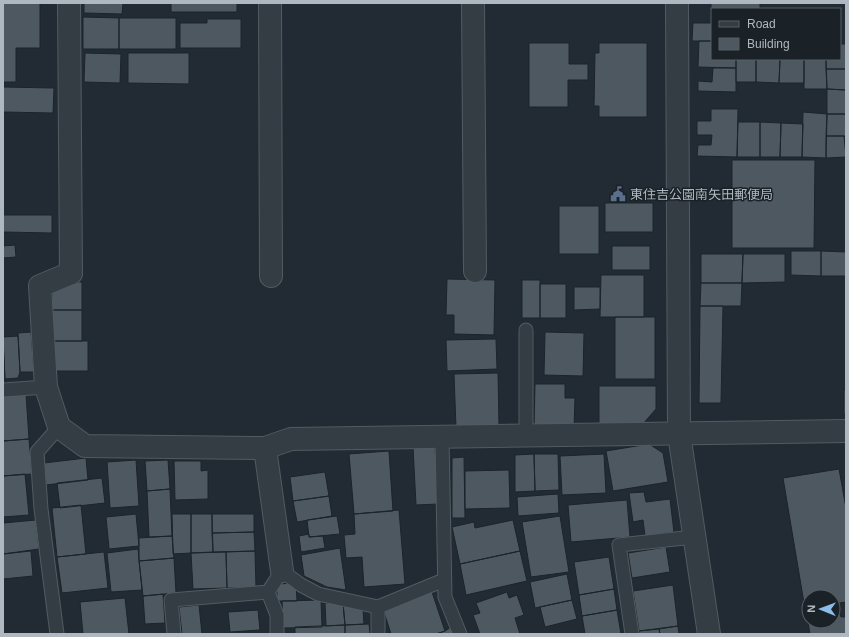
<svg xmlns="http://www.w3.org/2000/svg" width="849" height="637" font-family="Helvetica,'Noto Sans JP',sans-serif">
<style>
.building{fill:#4d5861;stroke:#1c242a}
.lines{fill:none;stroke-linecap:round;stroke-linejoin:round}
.service-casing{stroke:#525b61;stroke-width:15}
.minor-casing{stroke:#525b61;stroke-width:24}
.tertiary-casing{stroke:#525b61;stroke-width:24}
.service{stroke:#353d44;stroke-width:13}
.minor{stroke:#353d44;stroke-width:22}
.tertiary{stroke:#353d44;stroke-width:22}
.labels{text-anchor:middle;stroke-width:3;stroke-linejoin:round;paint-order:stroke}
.poi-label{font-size:13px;fill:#afb8c0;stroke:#1a2228;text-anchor:start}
</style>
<rect width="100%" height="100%" fill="#222b33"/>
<!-- building -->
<path class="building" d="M3 3H40V48H16V82H3Z
M84 3H123L122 14 84 13Z
M171 3H237V12H171Z
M711 3H760V9L711 10Z
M83 17 119 18V49H83Z
M119 18H176V49H119Z
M207 19H241V48H180V23H207Z
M693 23H712V41H692Z
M699 41H712V59H736V68L698 67Z
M529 43H569V64H588V80H568V107H529Z
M599 43H647V117H599V106H594L595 53H599Z
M840 44H846V69H826V59H840Z
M85 53 121 54 120 83 84 82Z
M128 53H189V84L128 83Z
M736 59H756V82H736Z
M756 59H780L779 83 756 82Z
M780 59H804V83H779Z
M804 59H826L827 89H804Z
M713 68H736V92L698 91V81L712 82Z
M826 69H846V90L827 89Z
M3 87 54 88 53 113 3 112Z
M827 89 846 90V114H827Z
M711 109H738L737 157 697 156 698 145H711L712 135H697V121H711Z
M803 112 827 114 826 158 802 157Z
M827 114H846V136H826Z
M738 122H760V157H737Z
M760 122 781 123 780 157H760Z
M781 123 803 124 802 157H780Z
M826 136H844L846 157 826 158Z
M732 160H815L814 248H732Z
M605 203H653V232H605Z
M559 206H599V254H559Z
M3 215H52V233L3 232Z
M15 245 16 257 3 258V246Z
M612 246H650V270H612Z
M791 251H821V276L791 275Z
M821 251 846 252V276H821Z
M701 254H743L742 283H701Z
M743 254H785V282L742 283Z
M601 275H644V317H600Z
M447 279 495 280 494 335 454 334V315H446Z
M522 280H540V318H522Z
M52 282H82V310H52Z
M701 283H742L741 306H700Z
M540 284H566V318H540Z
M574 287H600V309L574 310Z
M700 306H723L721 403H699Z
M52 310H82V341H52Z
M615 317H655V379H615Z
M31 332 34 372H20L18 333Z
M545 332 584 333 583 376 544 375Z
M18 336 20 372 18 378 5 379 3 337Z
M496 339 497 369 447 371 446 340Z
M52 341H88V371H52Z
M3 344 5 379H3Z
M498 373 499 426 456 428 454 374Z
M535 384H565V398H575L574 429 534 428Z
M599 386H656V409L642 425H599Z
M844 390H846V414H844Z
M26 394 29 439 3 441V396Z
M29 439 32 474 3 476V441Z
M649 444 663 453 668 482 613 491 606 451Z
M435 446 438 504 416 505 413 447Z
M389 451 393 511 354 514 349 454Z
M534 454 535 491 515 492V455Z
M534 454H558L559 490 535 491Z
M604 454 606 493 562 495 560 456Z
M464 457 465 518H452V458Z
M86 458 88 480 46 485 44 463Z
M136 460 139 506 110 508 107 462Z
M168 460 170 489 147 491 145 461Z
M174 461H201V471L208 470V499L175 500Z
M839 469 846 508V602L833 604V597H809V608L805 609 783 478Z
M509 470 510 508 465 509V471Z
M325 472 329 496 293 501 290 477Z
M25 474 29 515 3 517V476Z
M102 478 105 503 60 508 57 483Z
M170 489 172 536 149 537 147 491Z
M644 492 646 502 670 499 674 532 645 536 643 520 633 522 629 493Z
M558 494 559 513 518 516 517 497Z
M329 496 332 516 297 522 293 501Z
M627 500 630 537 571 542 568 505Z
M81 505 86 554 57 557 52 508Z
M399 510 405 584 364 587 362 557 346 558 344 535 355 534 354 514Z
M136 514 139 546 109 549 106 517Z
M172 514H191V553L173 554Z
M191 514H212L213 552 191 553Z
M212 514H254V532L212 533Z
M337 516 340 534 309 537 307 520Z
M560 516 569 572 531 577 522 522Z
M36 520 39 549 3 554V523Z
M513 520 520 551 460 564 452 527 474 522 475 528Z
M254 532 255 551 213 552 212 533Z
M309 534V537L323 536 325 548 301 552 299 536Z
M172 536 174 558 139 561V538Z
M666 547 670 572 632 578 628 553Z
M340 548 346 590 327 587 304 576 301 555Z
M138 549 142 590 111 592 107 553Z
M31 551 33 576 3 579V554Z
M255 551 256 587 227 588 226 552Z
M520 551 527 581 466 595 460 564Z
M104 552 108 588 62 593 57 557Z
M226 552 227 588 193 589 191 553Z
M609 557 614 589 579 595 574 562Z
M174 558 176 593 143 596 139 561Z
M567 574 572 600 535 608 530 582Z
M296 583 297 601H277V584Z
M673 585 678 626 639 631 633 591Z
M614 589 617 610 582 616 579 595Z
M432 592 445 631 436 634H391L383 609Z
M507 592 509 598 517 595 524 615 515 618 520 634H480L473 615 480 613 476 603Z
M163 594 165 623 145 624 143 596Z
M125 598 129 634H83L80 602Z
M321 600 322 627 283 628 282 601Z
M572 600 577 619 545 627 540 607Z
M325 603H343L345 625 326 626Z
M343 603 363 609 364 624 345 625Z
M199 605 202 634H182L179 607Z
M258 610 260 630 230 632 228 612Z
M617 610 621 634H585L582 616Z
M806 611H809V621H833V615L840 614 841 617H846V634H810Z
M369 624 370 634H345V625Z
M345 625V634H295V627Z
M678 626 679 634H660L659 629Z
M451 627 454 634H436L445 631Z
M659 629 660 634H639V631Z"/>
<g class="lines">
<!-- service casing -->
<g class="service-casing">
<path id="service" d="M3 390 46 387
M526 436V330
M442 437 445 597 460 634
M57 634 41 509 37 452 59 427
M174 634 171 600 268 592
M277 634V615L268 592 282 571 301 585 318 594 378 607
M378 634V607L444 580
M632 634 619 545 694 537"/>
</g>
<!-- minor casing -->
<g class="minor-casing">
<path id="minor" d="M270 3 271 276
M473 3 475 271
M71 273 40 286 46 387 59 427 85 446 265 448 282 571
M265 448 291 439 846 431"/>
</g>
<!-- tertiary casing -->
<g class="tertiary-casing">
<path id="tertiary" d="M69 3 71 273
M677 3 679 434 709 634"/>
</g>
<!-- service -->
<use href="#service" class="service"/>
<!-- minor -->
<use href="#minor" class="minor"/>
<!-- tertiary -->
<use href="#tertiary" class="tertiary"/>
</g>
<!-- icons -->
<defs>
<g id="civic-bare" transform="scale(1.2)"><path d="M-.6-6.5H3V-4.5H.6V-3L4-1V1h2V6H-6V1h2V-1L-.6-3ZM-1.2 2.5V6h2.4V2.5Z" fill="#5c6f8a" stroke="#1a2228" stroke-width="2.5" paint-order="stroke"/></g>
</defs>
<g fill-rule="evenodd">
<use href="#civic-bare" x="618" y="194"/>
</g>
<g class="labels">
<!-- poi labels -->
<g class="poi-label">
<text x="630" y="199">東住吉公園南矢田郵便局</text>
</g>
</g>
<!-- border -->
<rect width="849" height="637" fill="none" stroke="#afb8c0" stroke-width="8"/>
<!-- legend -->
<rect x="711" y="8" width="130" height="52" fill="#1a2228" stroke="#565e65"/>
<rect x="719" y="21" width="20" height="6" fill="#353d44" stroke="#565e65"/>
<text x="747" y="28" font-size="12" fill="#afb8c0">Road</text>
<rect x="719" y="38" width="20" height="12" fill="#4d5861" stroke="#565e65"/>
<text x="747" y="48" font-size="12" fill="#afb8c0">Building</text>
<!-- north arrow -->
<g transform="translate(821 609) rotate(271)"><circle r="19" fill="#1a2228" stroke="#565e65"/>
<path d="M0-3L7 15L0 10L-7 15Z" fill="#8cbce8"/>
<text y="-6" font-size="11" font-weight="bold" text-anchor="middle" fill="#afb8c0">N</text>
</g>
</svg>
